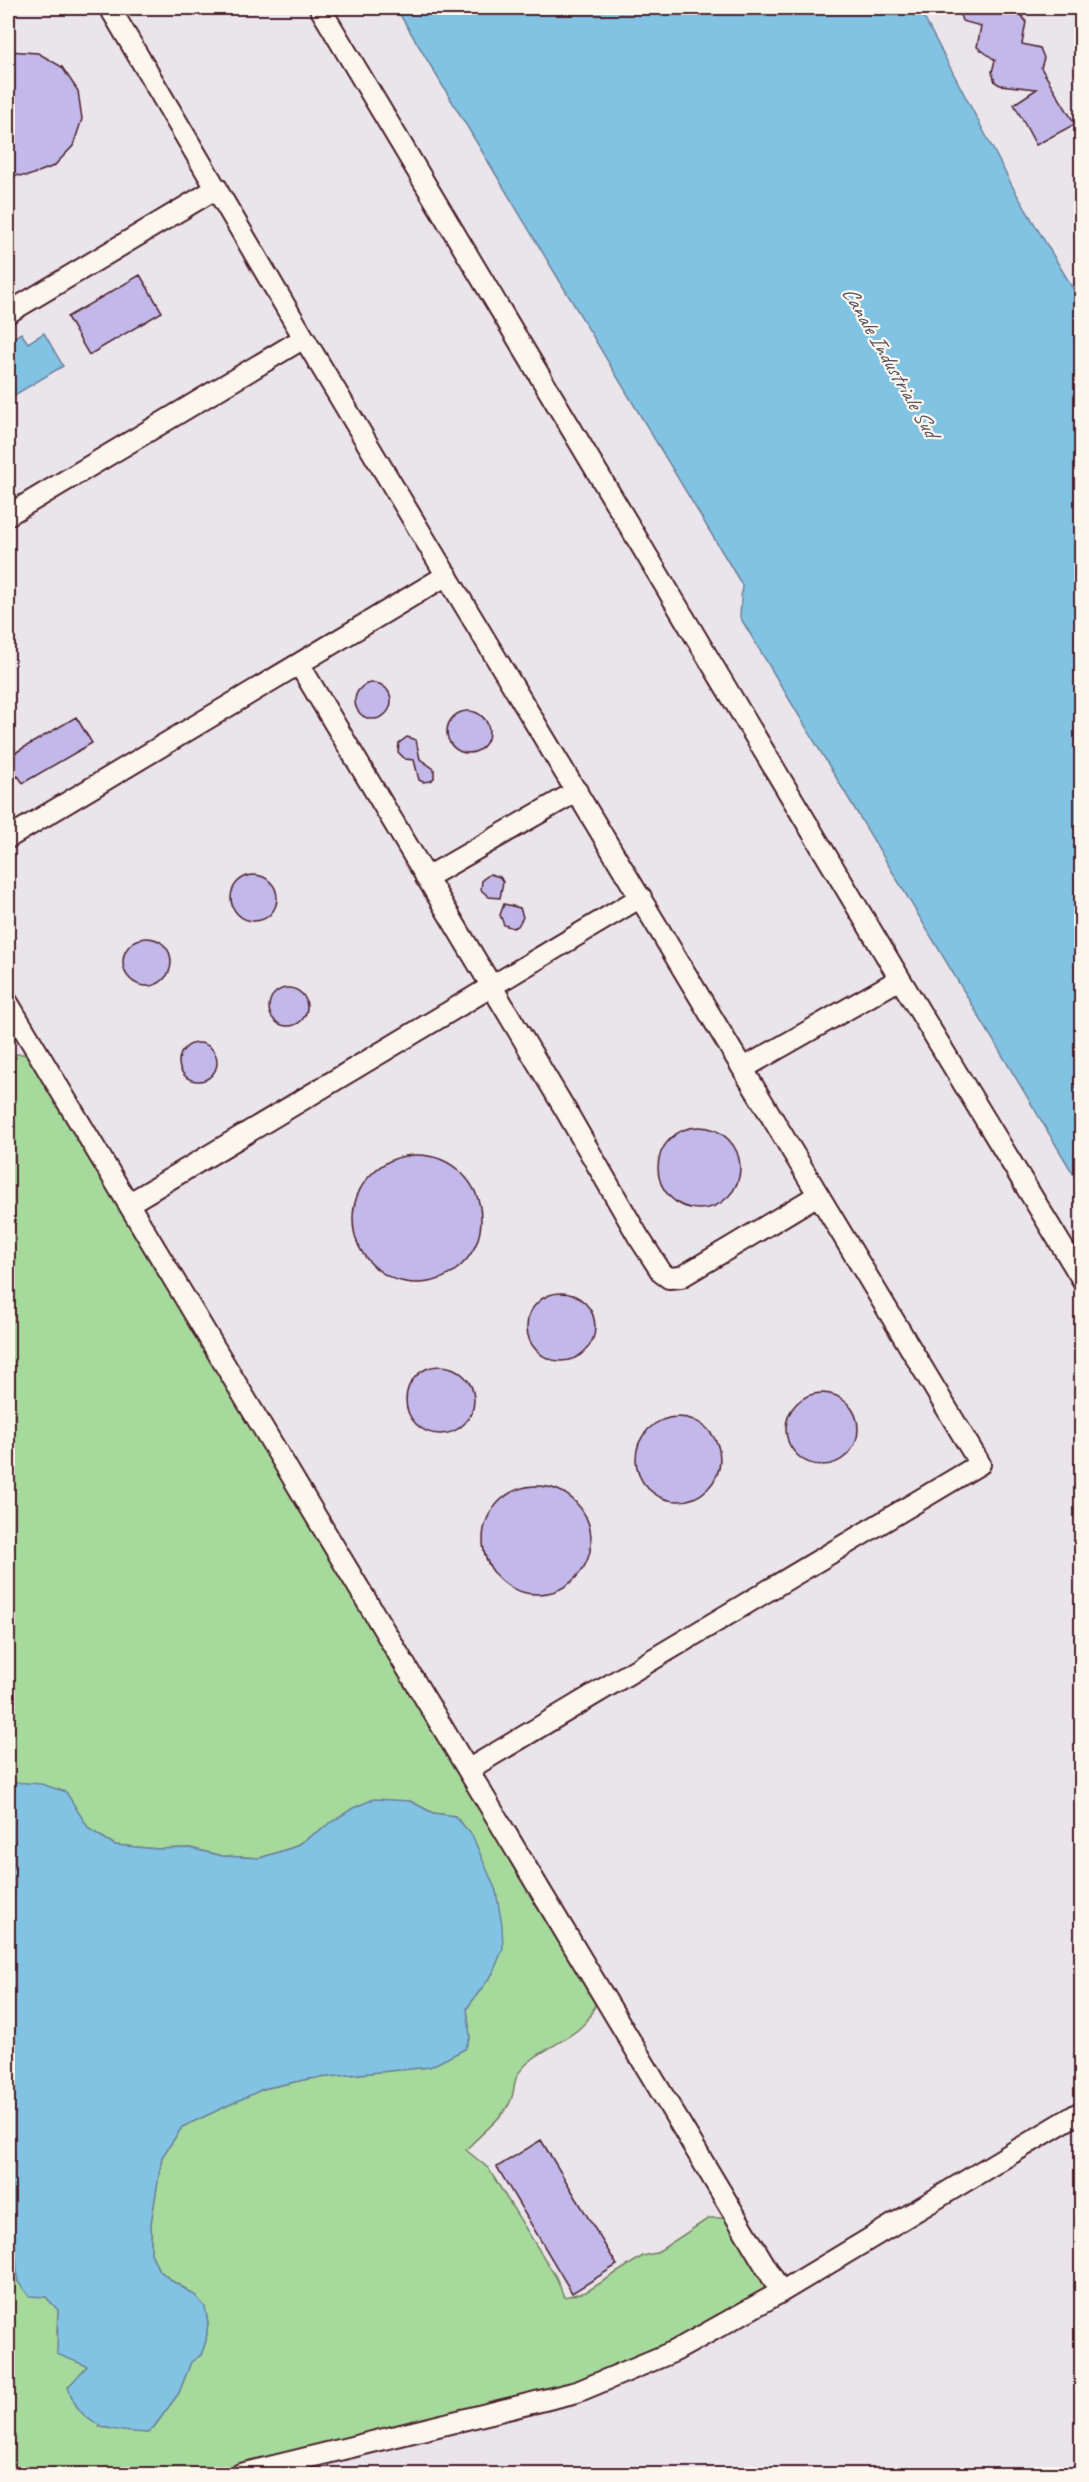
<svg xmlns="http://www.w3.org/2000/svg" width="1089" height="2482" font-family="Caveat,sans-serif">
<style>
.built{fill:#eae4eb}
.green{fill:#a6da9c;stroke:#787c64;stroke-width:1.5}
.water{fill:#82c3e3;stroke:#6c8199;stroke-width:1.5}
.building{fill:#c2b8e9;stroke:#4a1f2b;stroke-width:1.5}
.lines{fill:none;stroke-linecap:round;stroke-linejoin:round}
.minor-casing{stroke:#4a1f2b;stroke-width:24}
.minor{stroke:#fbf7ec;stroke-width:20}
.labels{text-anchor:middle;stroke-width:4.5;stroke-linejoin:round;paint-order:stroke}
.water-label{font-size:22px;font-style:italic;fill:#5b5062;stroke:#fbf7ec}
</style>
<rect width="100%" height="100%" fill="#fbf7ec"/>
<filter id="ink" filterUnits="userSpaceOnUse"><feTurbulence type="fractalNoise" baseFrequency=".0167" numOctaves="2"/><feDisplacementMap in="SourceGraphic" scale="12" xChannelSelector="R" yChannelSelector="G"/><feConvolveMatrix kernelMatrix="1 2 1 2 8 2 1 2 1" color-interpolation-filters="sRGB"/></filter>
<g filter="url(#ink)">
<!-- built -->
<path class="built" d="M8 8H396L742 585 740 617 1081 1187V2474H8Z
M919 8H1081V302L1016 193Z"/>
<!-- green -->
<path class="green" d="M17 1054H24L31 1060 596 2000C592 2032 552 2043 530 2061 507 2080 519 2089 508 2106 498 2122 479 2135 466 2150L488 2168 556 2277 564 2297 586 2292 643 2256 656 2253 709 2218H728L765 2281C765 2296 752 2303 741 2311L581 2383 218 2474H8V2225L16 2258 18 2282 46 2297 58 2310 57 2333 87 2366 99 2427 148 2433 154 2427 179 2393 191 2361 201 2355 206 2340 208 2322 186 2289 172 2281 158 2269 151 2253V2223L162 2157 182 2127 263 2089 308 2079 429 2067 465 2049 470 2037 467 2008 493 1973 455 1816 433 1813 410 1801 317 1832 294 1847 260 1858 222 1856 190 1848 157 1849 115 1845 89 1829 79 1814 12 1782 8 1785V1063L16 1058 15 1055Z"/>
<!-- water -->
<path class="water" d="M396 8H919L1016 193 1081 302V1187L740 617 742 585Z
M21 333 28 343 44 333 63 366 8 399V341Z
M12 1782 41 1784 66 1792 89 1829 115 1845 157 1849 190 1848 222 1856 260 1858 294 1847 353 1808 374 1799 410 1801 433 1813 455 1816 472 1835 482 1858 496 1891 502 1925 503 1948 493 1973 467 2008 470 2037 465 2049 430 2067 308 2079 263 2089 182 2127 162 2157 151 2223V2253L158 2269 172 2281 196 2296 205 2307 208 2322 206 2341 201 2355 191 2362 179 2393 154 2427 148 2433C110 2431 80 2428 68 2387L87 2366 57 2354 58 2310 46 2297 29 2296 18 2282 16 2258 8 2225V1785Z"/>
<!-- building -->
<path class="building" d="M958 8H1017L1026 22 1022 44 1040 48 1044 58 1041 68 1075 124 1036 145 1014 104 1037 89 1000 85 995 82 992 72 995 60 977 47 981 26 962 21Z
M8 51 38 53 62 67 78 91 82 119 73 146 54 166 28 176 8 175Z
M140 275 162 312 89 355 67 317Z
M355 701a18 18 0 1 1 36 0a18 18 0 1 1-36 0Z
M447 732a21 21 0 1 1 42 0a21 21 0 1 1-42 0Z
M76 717 92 743 23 783 18 776 8 782V757Z
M407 737 416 740 420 759 434 769V778L431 781 423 782 419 780 414 760 405 759 398 752 399 743Z
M490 874 500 877 503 882 500 898 489 897 481 890 482 880Z
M231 898a23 23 0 1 1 46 0a23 23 0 1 1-46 0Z
M504 904 520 908 523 917 518 926 513 928 504 925 500 915Z
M123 962a24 24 0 1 1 48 0a24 24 0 1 1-48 0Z
M269 1007a19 19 0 1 1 38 0a19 19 0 1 1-38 0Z
M179 1062a19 19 0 1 1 38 0a19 19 0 1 1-38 0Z
M658 1168a41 41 0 1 1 82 0a41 41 0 1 1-82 0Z
M353 1219a64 64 0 1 1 128 0a64 64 0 1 1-128 0Z
M527 1327a34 34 0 1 1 68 0a34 34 0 1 1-68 0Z
M406 1400a34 34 0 1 1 68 0a34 34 0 1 1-68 0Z
M786 1429a36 36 0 1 1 72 0a36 36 0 1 1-72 0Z
M636 1459a42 42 0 1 1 84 0a42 42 0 1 1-84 0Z
M483 1540a54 54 0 1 1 108 0a54 54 0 1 1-108 0Z
M541 2140 617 2265 572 2293 497 2167Z"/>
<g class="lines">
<!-- minor casing -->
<g class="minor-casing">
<path id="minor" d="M110 8 304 338 980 1464 469 1769
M320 8 900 979 1082 1279
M8 313 217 188
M8 515 304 338
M299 664 565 1109 638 1236 662 1273 669 1278 681 1277 818 1195
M8 838 447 575
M426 878 577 791
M8 1003 781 2292
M744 1068 900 979
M128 1204 641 897
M241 2474 577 2392 675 2351 781 2292 1082 2111"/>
</g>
<!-- minor -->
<use href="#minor" class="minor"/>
</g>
</g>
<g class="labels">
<!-- water labels -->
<g class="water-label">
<text transform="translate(891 361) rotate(60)" y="8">Canale Industriale Sud</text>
</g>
</g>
<!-- margin -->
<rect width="1089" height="2482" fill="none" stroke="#fbf7ec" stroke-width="30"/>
<rect x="15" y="15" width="1059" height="2452" fill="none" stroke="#4a1f2b" stroke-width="2" filter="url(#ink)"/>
</svg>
